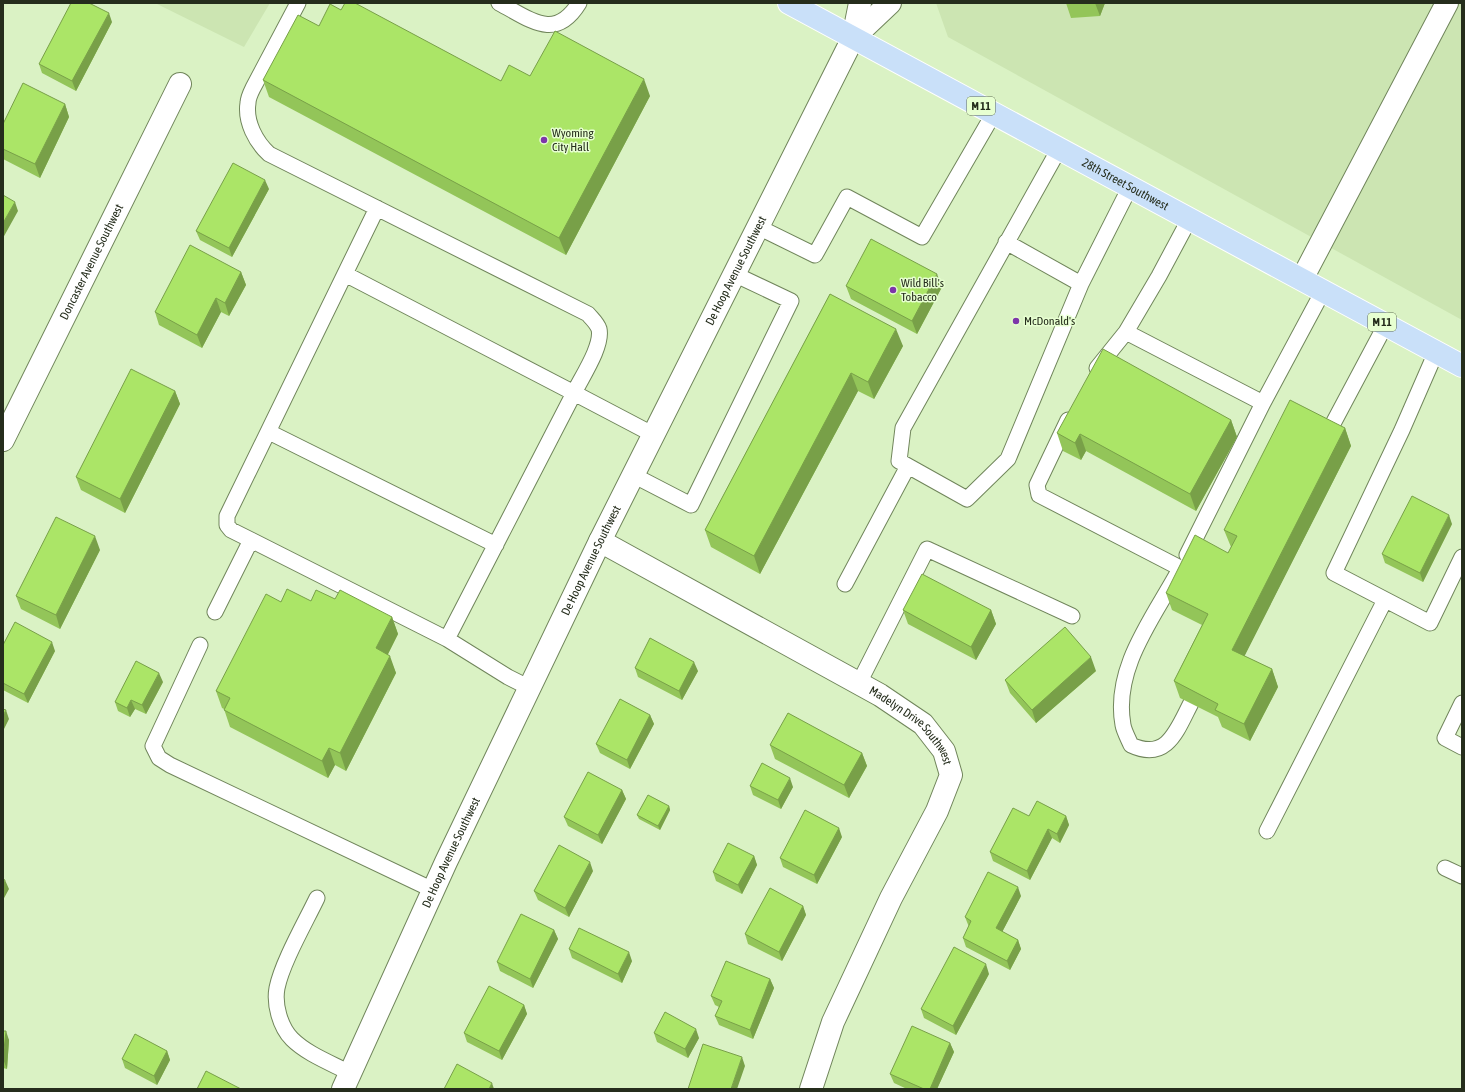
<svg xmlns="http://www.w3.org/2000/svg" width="1465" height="1092" font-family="'Asap Condensed',sans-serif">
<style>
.built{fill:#cce5b2}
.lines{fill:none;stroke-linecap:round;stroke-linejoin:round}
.service-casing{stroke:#70855b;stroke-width:17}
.minor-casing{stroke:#70855b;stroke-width:24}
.tertiary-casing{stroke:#70855b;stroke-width:24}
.primary-casing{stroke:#fff;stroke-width:24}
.service{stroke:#fff;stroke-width:15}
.minor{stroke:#fff;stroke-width:22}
.tertiary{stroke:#fff;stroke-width:22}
.primary{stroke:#c9e0f9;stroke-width:22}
.wall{fill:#93c559}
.shaded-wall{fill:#78a048}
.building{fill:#abe567;stroke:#78a048}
.poi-dot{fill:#7d36a9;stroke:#e7ffd1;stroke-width:1.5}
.labels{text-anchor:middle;stroke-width:3;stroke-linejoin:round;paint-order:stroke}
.shield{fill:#e7ffd1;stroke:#5f6c52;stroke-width:1}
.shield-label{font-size:11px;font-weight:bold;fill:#252d1c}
.poi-label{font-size:12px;fill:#252d1c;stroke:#e7ffd1;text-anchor:start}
.street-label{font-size:12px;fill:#252d1c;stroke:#e7ffd1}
</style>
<rect width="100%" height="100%" fill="#daf2c4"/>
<!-- built -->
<path class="built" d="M155 3H270L244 47Z
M936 3H1462V320L948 37Z"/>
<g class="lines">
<!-- service casing -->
<g class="service-casing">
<path id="service" d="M298 3 253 88C251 92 248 98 248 103 245 122 256 142 269 154L588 314C592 319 597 323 599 329 603 346 581 378 574 393L654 435
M499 3C530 19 555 42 579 3
M1059 149 903 428 899 461 967 499 1008 459 1081 284 1130 187
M758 227 815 255 847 197 922 237 994 113
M1006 242 1081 284
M345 274 574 393 447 639 508 677 530 688
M1126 332 1263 403
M1436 352 1402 430 1334 573 1430 623 1462 557
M1097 368 1126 332 1159 276 1190 218
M1068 420 1037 485 1039 495 1180 568
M269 432 496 545
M1328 433 1386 324
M633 475 691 505 791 301 734 274
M251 540 231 530 227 525V516L377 208
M1187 555 1263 403 1323 291
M1176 576C1151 621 1113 670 1123 725 1124 731 1128 738 1131 745 1167 762 1177 730 1191 703
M845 584 908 466
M215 612 251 540 447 639
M200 645 153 746 159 758 170 765 433 890
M859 683 927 549 1072 616
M1462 703 1445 738 1462 747
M1267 831 1385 600
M1445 868 1462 876
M317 898C305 923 282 963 277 988 274 1004 280 1027 292 1039 307 1054 331 1063 350 1073"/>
</g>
<!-- minor casing -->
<g class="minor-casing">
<g id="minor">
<path d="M1302 279 1447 3"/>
<path id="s1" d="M3 440 180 84"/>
<path id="s2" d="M600 541 880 695 923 724 944 751 951 775 937 811 891 898 833 1022 811 1089"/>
</g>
</g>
<!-- tertiary casing -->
<g class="tertiary-casing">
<g id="tertiary">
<path d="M853 38 890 3"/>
<path id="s3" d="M343 1089 446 862 600 541 853 38 860 3"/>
</g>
</g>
<!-- primary casing -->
<g class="primary-casing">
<g id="primary">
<path id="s4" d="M789 3 1462 366"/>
</g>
</g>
<!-- service -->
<use href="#service" class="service"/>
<!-- minor -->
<use href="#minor" class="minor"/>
<!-- tertiary -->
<use href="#tertiary" class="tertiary"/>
<!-- primary -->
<use href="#primary" class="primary"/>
</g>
<!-- wall -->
<path class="wall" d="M1066 3H1105L1100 16 1071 18Z
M341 10 501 81 530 76 650 96 566 255 269 97 263 80 319 26Z
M112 22 76 91 42 73 39 64Z
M65 104 69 117 40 178 3 159V124Z
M269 189 232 257 200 240 196 231Z
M241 272 246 285 229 316 221 312 202 348 159 325 155 312Z
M846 286 942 287 917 334 851 299Z
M830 294 903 346 874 399 858 391 760 574 711 547 705 530Z
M175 391 180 404 125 513 81 490 76 477Z
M1231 420 1237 437 1196 511 1086 451 1081 460 1063 451 1057 433Z
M1345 428 1351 446 1244 656 1272 669 1278 687 1250 741 1222 727 1218 717 1180 698 1174 681 1202 625 1172 610 1166 593 1228 553 1231 547 1224 530Z
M1452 524 1423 582 1385 563 1382 554Z
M100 550 60 629 21 609 16 596Z
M335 599 392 617 398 634 388 654 396 673 346 771 335 765 328 778 230 727 224 709 222 708 216 691 281 602 311 601Z
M903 610H991L996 624 976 660 908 624Z
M3 645 55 651 28 703 3 690Z
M635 668 698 671 682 700 638 677Z
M1096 671 1036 723 1010 693 1005 680Z
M163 682 146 714 135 709 130 717 118 711 115 702Z
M650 715 654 724 630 769 600 753 596 744Z
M770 745 862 753 867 766 849 798 775 759Z
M750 786 793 787 781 809 753 795Z
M622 790 626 799 602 844 568 826 564 817Z
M669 806 670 810 660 830 639 819 637 815Z
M1029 816H1066L1069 825 1060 843 1052 838 1030 880 993 861 990 852Z
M842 837 817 884 783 867 780 858Z
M754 856 757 865 742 894 716 881 713 872Z
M593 871 569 917 538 900 534 891Z
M1021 896 1002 932 1018 940 1021 949 1010 970 966 947 963 938 969 927 965 917Z
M803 906 806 915 782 961 748 944 745 934Z
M554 930 558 939 533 988 500 971 497 962Z
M569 949 632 961 622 983 572 958Z
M989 974 956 1035 924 1018 921 1009Z
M770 979 774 988 753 1039 719 1025 715 1016 719 1007 715 1005 711 996Z
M524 1005 527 1014 502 1060 467 1042 464 1033Z
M3 1031 9 1040 7 1069 3 1068Z
M654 1033 699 1038 688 1058 657 1042Z
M950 1043 954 1052 937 1089H907L894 1083 890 1074Z
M167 1051 170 1060 157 1085 125 1068 122 1059Z"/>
<!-- shaded-wall -->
<path class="shaded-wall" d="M1095 3H1105L1100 16Z
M109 13 112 22 76 91 72 81Z
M644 79 650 96 566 255 559 238Z
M65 104 69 117 40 178 35 164Z
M265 180 269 189 232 257 229 248Z
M15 202 18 211 3 238V223Z
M241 272 246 285 229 316 225 303Z
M937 274 942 287 917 334 912 321Z
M216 298 221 312 202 348 197 335Z
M896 329 903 346 874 399 868 382Z
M851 373 858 391 760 574 754 556Z
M175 391 180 404 125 513 120 499Z
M1231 420 1237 437 1196 511 1190 494Z
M1345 428 1351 446 1239 667 1232 650Z
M1080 434 1086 451 1081 460 1075 443Z
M1449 515 1452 524 1423 582 1420 573Z
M95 536 100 550 60 629 56 615Z
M991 610 996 624 976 660 971 647Z
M392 617 398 634 382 666 376 648Z
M52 642 55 651 28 703 24 694Z
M390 656 396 673 346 771 340 753Z
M1091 657 1096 671 1036 723 1032 710Z
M694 662 698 671 682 700 679 691Z
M1272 669 1278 687 1250 741 1244 724Z
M159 673 163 682 146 714 142 705Z
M131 700 135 709 130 717 127 708Z
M6 710 9 719 3 731V716Z
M650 715 654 724 630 769 627 760Z
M329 748 335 765 328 778 322 761Z
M862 753 867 766 849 798 844 785Z
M790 778 793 787 781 809 778 800Z
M622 790 626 799 602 844 598 835Z
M669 806 670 810 660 830 658 826Z
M1066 816 1069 825 1060 843 1057 834Z
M839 828 842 837 817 884 814 875Z
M1048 829 1052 838 1030 880 1027 871Z
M754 856 757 865 742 894 738 885Z
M590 862 593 871 569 917 565 908Z
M5 880 9 889 3 900V884Z
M1018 887 1021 896 999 938 996 928Z
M803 906 806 915 782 961 779 952Z
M554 930 558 939 533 988 530 979Z
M1018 940 1021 949 1010 970 1007 961Z
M629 952 632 961 622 983 618 974Z
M986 964 989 974 956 1035 953 1026Z
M770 979 774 988 753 1039 750 1030Z
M524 1005 527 1014 502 1060 499 1051Z
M696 1029 699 1038 688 1058 685 1049Z
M6 1031 9 1040 7 1069 3 1059Z
M950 1043 954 1052 937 1089H930Z
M167 1051 170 1060 157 1085 154 1076Z
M742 1057 745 1066 737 1089H731Z
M492 1083 494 1089H489Z"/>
<!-- building -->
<path class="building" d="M71 3H89L109 13 72 81 39 64Z
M345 3H355L501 81 509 65 530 76 555 31 644 79 559 238 263 80 298 15 319 26 330 4 341 10Z
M23 83 65 104 35 164 3 149V124Z
M233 163 265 180 229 248 196 231Z
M3 195 15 202 3 223Z
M871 239 937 274 912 321 846 286Z
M190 245 241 272 225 303 216 298 197 335 155 312Z
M830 294 896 329 868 382 851 373 754 556 705 530Z
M1103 349 1231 420 1190 494 1080 434 1075 443 1057 433Z
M131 369 175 391 120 499 76 477Z
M1290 400 1345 428 1232 650 1272 669 1244 724 1215 710 1218 704 1174 681 1208 614 1166 593 1195 535 1228 553 1237 536 1224 530Z
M1412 496 1449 515 1420 573 1382 554Z
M56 517 95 536 56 615 16 596Z
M922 574 991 610 971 647 903 610Z
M287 589 311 601 316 590 335 599 340 590 392 617 376 648 390 656 340 753 329 748 322 761 224 710 230 698 216 691 266 594 281 602Z
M15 622 52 642 24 694 3 683V645Z
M1065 627 1091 657 1032 710 1005 680Z
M650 638 694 662 679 691 635 668Z
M136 661 159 673 142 705 131 700 127 708 115 702Z
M620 699 650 715 627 760 596 744Z
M3 709 6 710 3 716Z
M788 713 862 753 844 785 770 745Z
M762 763 790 778 778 800 750 786Z
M588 772 622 790 598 835 564 817Z
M648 795 669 806 658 826 637 815Z
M1037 801 1066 816 1057 834 1048 829 1027 871 990 852 1013 808 1029 816Z
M805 810 839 828 814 875 780 858Z
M728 843 754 856 738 885 713 872Z
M559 845 590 862 565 908 534 891Z
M988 872 1018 887 996 928 1018 940 1007 961 963 938 971 921 965 917Z
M3 879 5 880 3 884Z
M770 888 803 906 779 952 745 934Z
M521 914 554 930 530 979 497 962Z
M579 928 629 952 618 974 569 949Z
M954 947 986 964 953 1026 921 1009Z
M726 961 770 979 750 1030 715 1016 722 1001 711 996Z
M489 986 524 1005 499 1051 464 1033Z
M665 1012 696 1029 685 1049 654 1033Z
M912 1026 950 1043 930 1089H924L890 1074Z
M3 1031H6L3 1059Z
M135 1034 167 1051 154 1076 122 1059Z
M703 1044 742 1057 731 1089H688Z
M457 1064 492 1083 489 1089H444Z
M206 1071 241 1089H197Z"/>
<!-- markers -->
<g class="poi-dot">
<circle cx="544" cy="140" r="4"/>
<circle cx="893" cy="290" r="4"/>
<circle cx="1016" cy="321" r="4"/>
</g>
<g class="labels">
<!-- shield labels -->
<g class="shield">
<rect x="967" y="97" width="28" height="18" rx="3"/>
<rect x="1368" y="313" width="28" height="18" rx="3"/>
</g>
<g class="shield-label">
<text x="981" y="110">M 11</text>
<text x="1382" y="326">M 11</text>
</g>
<!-- poi labels -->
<g class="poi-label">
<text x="552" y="137">Wyoming<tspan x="552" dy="14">City Hall</tspan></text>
<text x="901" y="287">Wild Bill's<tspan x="901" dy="14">Tobacco</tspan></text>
<text x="1024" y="325">McDonald's</text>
</g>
<!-- street labels -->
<g class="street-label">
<text dy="4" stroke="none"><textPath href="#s4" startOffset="382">28th Street Southwest</textPath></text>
<text dy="4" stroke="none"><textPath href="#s1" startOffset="199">Doncaster Avenue Southwest</textPath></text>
<text dy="4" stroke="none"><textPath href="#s3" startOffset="908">De Hoop Avenue Southwest</textPath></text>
<text dy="4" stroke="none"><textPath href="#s3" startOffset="584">De Hoop Avenue Southwest</textPath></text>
<text dy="4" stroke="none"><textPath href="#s2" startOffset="364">Madelyn Drive Southwest</textPath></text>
<text dy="4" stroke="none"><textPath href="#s3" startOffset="260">De Hoop Avenue Southwest</textPath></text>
</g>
</g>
<!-- border -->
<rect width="1465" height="1092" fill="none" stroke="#252d1c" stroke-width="8"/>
</svg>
